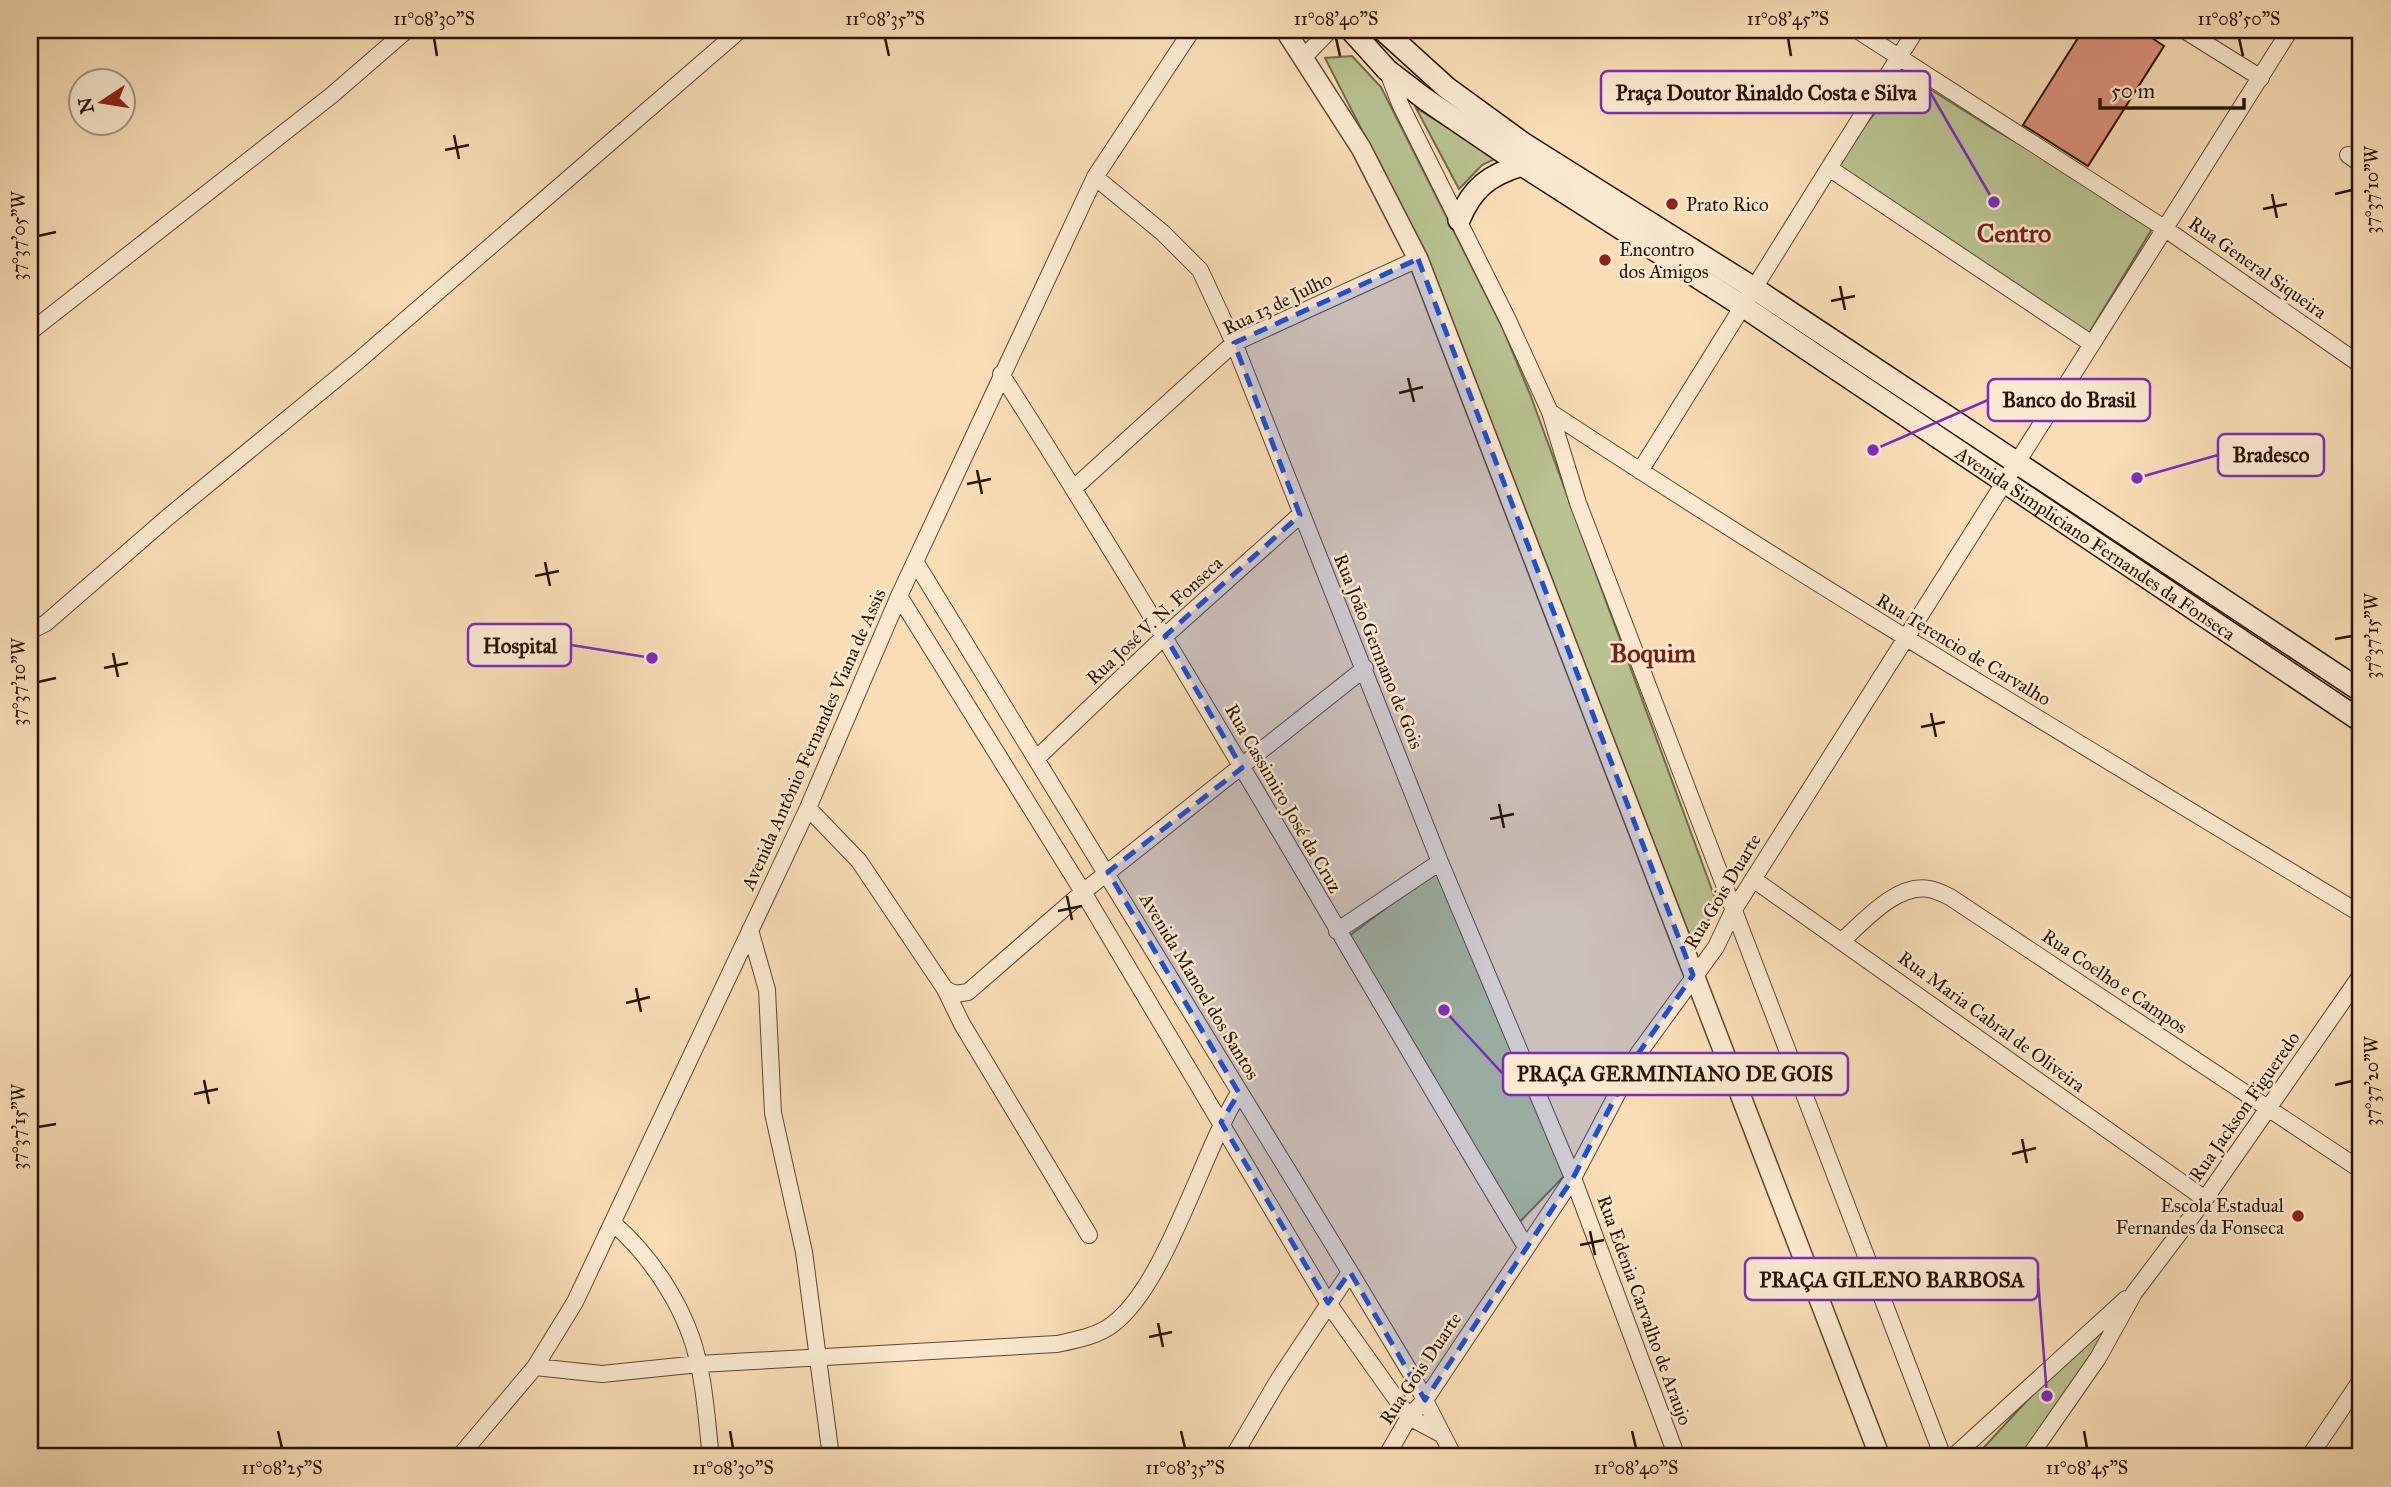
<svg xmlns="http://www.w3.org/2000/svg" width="2391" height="1487" font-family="'IM FELL Great Primer',serif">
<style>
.green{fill:#b9c291;stroke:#706b4a;stroke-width:2}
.building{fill:#dc917c;stroke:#281404;stroke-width:2}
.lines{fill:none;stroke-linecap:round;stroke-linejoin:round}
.minor-casing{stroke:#5c4630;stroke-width:18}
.tertiary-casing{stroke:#5c4630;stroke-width:22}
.secondary-casing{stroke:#281404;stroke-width:24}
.minor{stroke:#fae9d0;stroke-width:16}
.tertiary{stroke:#fae9d0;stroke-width:19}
.secondary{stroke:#fae9d0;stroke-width:21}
.marked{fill:#1d4ed8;fill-opacity:0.2;stroke:#1d4ed8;stroke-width:5;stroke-dasharray:14 9;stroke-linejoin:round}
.ticks{fill:none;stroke:#281404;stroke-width:2.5}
.poi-dot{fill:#8f2418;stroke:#fae9d0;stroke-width:2.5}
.labels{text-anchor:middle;stroke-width:5;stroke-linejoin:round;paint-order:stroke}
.poi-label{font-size:19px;fill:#281404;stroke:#fae9d0;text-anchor:start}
.street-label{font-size:19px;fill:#281404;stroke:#fae9d0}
.district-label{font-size:26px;font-weight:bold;fill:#7a1f14;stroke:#fae9d0}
.leader{fill:none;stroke:#7b2cbf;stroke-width:2.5}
.callout-dot{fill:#7b2cbf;stroke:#fae9d0;stroke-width:2.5}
.callout{fill:#fae9d0;stroke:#7b2cbf;stroke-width:2.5}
.callout-label{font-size:21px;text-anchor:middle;font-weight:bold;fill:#281404}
.neatline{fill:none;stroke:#281404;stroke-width:2.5}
.ticks-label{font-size:18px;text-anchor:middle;fill:#281404}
</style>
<rect width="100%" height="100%" fill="#f8ddb6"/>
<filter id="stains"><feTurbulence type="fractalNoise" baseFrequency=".00286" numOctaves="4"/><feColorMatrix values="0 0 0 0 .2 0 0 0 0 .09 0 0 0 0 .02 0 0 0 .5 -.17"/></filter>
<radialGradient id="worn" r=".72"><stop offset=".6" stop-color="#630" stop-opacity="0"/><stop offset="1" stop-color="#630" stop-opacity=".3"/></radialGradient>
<!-- green -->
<path class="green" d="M1352 56 1381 87 1503 329 1530 394 1719 909 1691 939 1420 244 1325 58Z
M1906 74 1995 130 2162 226 2152 229 2083 343 1831 177 1863 128Z
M1416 108 1497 158 1482 165 1459 189Z
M1441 867 1567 1173 1514 1228 1349 936Z
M2094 1328 2105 1336 2022 1457H1975Z"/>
<!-- building -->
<path class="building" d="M2083 30H2140L2164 46 2088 166 2023 125Z"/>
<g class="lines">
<!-- minor casing -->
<g class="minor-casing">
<path id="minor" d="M1857 30 2164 228 2361 365
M1916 30 1829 168 2092 344 2290 30
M2184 30 2261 78
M1304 57 1330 30
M1387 70 1401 106 1508 320 1550 412 1578 503 1943 1457
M2348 155 2361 164
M1095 177 1163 233 1200 270 1234 343 1440 862 1573 1178 1677 1457
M30 332 332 95 407 30
M1001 374C1184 660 1351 956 1526 1247
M1550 412C1816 587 2089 749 2361 914
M1640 471 1829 168
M1074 488 1234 343 1418 259
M916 563 1350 1272 1413 1377 1454 1457
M899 596 1083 892 1328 1303 1409 1417 1441 1434
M30 631 46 623 168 517 358 361 740 30
M1037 758 1165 636 1300 515
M808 808 859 861 945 989 955 994 968 992 1083 892 1365 668
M1753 879 2205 1199
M750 930 767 990 773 1113 804 1252 831 1457
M1337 931 1440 862
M1843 940C1864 921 1897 883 1929 889 1936 890 1944 894 1950 897L2361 1170
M945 989 962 1024 1089 1235
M614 1224C653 1258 689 1313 699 1366 706 1395 707 1427 711 1457
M535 1367 602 1374 699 1364 1057 1344C1076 1340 1098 1336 1113 1324 1166 1284 1201 1154 1239 1093
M459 1457 535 1367 575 1302 808 808 899 596 1095 177 1192 30
M1233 1457 1279 1379 1350 1272
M1386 1457 1409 1417 1425 1400 1573 1178 1638 1054 1716 947 1733 911 2092 344
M1953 1457 2126 1299
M2029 1457 2098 1358 2134 1293 2205 1199 2361 975
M2309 1457 2361 1380"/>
</g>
<!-- tertiary casing -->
<g class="tertiary-casing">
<path id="tertiary" d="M1285 30 1361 148 1418 259 1880 1457"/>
</g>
<!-- secondary casing -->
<g class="secondary-casing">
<g id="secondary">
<path id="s1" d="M1351 30 1387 70 1425 99 1522 165 1744 307 2361 721"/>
<path d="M1383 30 1447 88 1524 144 1755 289 2361 691"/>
<path d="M1459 220C1472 188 1489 175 1522 165"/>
</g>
</g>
<!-- minor -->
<use href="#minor" class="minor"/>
<!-- tertiary -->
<use href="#tertiary" class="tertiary"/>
<!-- secondary -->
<use href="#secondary" class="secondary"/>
</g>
<!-- marked area -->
<path class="marked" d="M1418 259 1693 975 1638 1054 1573 1178 1425 1400 1350 1272 1328 1303 1221 1122 1239 1093 1108 872 1242 768 1165 636 1300 515 1234 343Z"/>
<!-- ticks -->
<path class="ticks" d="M434 38 437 56M885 38 889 56M1336 38 1340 56M1788 38 1791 56M2239 38 2243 56M454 135 459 159M445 150 469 145M2272 194 2277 218M2335 194 2352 190M2263 209 2287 204M38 236 56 232M1840 286 1845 310M1831 301 1855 296M1408 378 1414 402M1399 393 1423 387M977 470 982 494M967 484 991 479M545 562 550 586M535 576 559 571M2335 639 2352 636M113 653 118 677M104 668 128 663M38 682 56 678M1931 713 1936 737M1921 727 1945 722M1499 804 1504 828M1490 819 1514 814M1067 896 1072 920M1058 911 1082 906M636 988 641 1012M626 1003 650 997M204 1080 209 1104M2335 1085 2352 1081M194 1094 218 1089M38 1127 56 1124M2022 1139 2027 1163M2012 1154 2036 1148M1590 1231 1595 1255M1580 1245 1604 1240M1158 1323 1163 1347M1149 1337 1172 1332M278 1431 282 1448M730 1431 733 1448M1181 1431 1185 1448M1632 1431 1636 1448M2084 1431 2087 1448"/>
<!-- markers -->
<g class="poi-dot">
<circle cx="1672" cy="204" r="7"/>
<circle cx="1605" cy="260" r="7"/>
<circle cx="2298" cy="1216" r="7"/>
</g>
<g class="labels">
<!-- poi labels -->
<g class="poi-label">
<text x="1686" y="211">Prato Rico</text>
<text x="1619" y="256">Encontro<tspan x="1619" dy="22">dos Amigos</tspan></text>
<text x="2284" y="1212" text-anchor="end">Escola Estadual<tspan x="2284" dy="22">Fernandes da Fonseca</tspan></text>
</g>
<!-- street labels -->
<g class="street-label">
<text transform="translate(2258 267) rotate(35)" y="7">Rua General Siqueira</text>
<text transform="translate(1277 303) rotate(-26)" y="7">Rua 13 de Julho</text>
<text dy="7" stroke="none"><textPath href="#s1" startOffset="906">Avenida Simpliciano Fernandes da Fonseca</textPath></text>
<text transform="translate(1154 620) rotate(-43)" y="7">Rua José V. N. Fonseca</text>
<text transform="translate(1964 649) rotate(31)" y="7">Rua Terencio de Carvalho</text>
<text transform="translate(1379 651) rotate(68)" y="7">Rua João Germano de Gois</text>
<text transform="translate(813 739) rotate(-66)" y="7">Avenida Antônio Fernandes Viana de Assis</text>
<text transform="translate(1284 798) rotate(60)" y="7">Rua Cassimiro José da Cruz</text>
<text transform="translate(1722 891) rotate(-59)" y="7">Rua Gois Duarte</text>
<text transform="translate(2115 981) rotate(34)" y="7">Rua Coelho e Campos</text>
<text transform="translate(1200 986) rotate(59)" y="7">Avenida Manoel dos Santos</text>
<text transform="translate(1992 1021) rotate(36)" y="7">Rua Maria Cabral de Oliveira</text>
<text transform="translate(2244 1106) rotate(-55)" y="7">Rua Jackson Figueredo</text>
<text transform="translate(1645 1310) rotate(70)" y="7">Rua Edenia Carvalho de Araujo</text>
<text transform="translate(1420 1368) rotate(-56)" y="7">Rua Gois Duarte</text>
</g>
<!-- district labels -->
<g class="district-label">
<text x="2014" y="242">Centro</text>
<text x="1653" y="662">Boquim</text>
</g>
</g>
<!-- callouts -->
<path class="leader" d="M1994 202L1930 92M1873 450L1988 400M2137 478L2218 455M652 658L571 645M1444 1010L1503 1074M2047 1396L2038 1279"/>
<g class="callout-dot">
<circle cx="1994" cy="202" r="7"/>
<circle cx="1873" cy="450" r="7"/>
<circle cx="2137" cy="478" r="7"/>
<circle cx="652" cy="658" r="7"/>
<circle cx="1444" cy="1010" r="7"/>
<circle cx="2047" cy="1396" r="7"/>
</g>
<g class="callout">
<rect x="1601" y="71" width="329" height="42" rx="7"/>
<rect x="1988" y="379" width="162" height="42" rx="7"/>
<rect x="2218" y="434" width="106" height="42" rx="7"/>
<rect x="468" y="624" width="103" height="42" rx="7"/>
<rect x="1503" y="1053" width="345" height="42" rx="7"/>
<rect x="1745" y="1258" width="293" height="42" rx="7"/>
</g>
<g class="callout-label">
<text x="1766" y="100">Praça Doutor Rinaldo Costa e Silva</text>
<text x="2069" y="407">Banco do Brasil</text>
<text x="2271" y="462">Bradesco</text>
<text x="520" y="653">Hospital</text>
<text x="1675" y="1081">PRAÇA GERMINIANO DE GOIS</text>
<text x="1892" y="1287">PRAÇA GILENO BARBOSA</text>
</g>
<!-- margin -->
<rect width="2391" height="1487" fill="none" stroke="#f8ddb6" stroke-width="77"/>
<!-- north arrow -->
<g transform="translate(102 102) rotate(258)"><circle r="33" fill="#fae9d0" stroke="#a6947e" stroke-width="2"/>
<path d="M0-5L12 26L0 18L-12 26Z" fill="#8f2418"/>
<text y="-10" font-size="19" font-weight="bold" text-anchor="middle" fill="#281404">N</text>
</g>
<!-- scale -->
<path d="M2100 98v10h144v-10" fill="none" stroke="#281404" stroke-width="3.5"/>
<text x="2111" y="98" font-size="21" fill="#281404" stroke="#fae9d0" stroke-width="5" paint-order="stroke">50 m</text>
<rect x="38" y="38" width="2314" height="1410" class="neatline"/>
<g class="ticks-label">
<text x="434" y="25">11°08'30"S</text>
<text x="885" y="25">11°08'35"S</text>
<text x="1336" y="25">11°08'40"S</text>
<text x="1788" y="25">11°08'45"S</text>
<text x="2239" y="25">11°08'50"S</text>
<text transform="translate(2372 190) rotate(-90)" y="6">37°37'10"W</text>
<text transform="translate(19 236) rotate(-90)" y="6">37°37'05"W</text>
<text transform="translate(2372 636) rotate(-90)" y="6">37°37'15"W</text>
<text transform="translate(19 682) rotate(-90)" y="6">37°37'10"W</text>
<text transform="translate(2372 1081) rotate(-90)" y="6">37°37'20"W</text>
<text transform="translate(19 1127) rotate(-90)" y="6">37°37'15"W</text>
<text x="282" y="1474">11°08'25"S</text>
<text x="733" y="1474">11°08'30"S</text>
<text x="1185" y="1474">11°08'35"S</text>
<text x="1636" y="1474">11°08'40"S</text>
<text x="2087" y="1474">11°08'45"S</text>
</g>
<rect width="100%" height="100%" filter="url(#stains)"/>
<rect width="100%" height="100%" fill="url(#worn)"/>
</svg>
